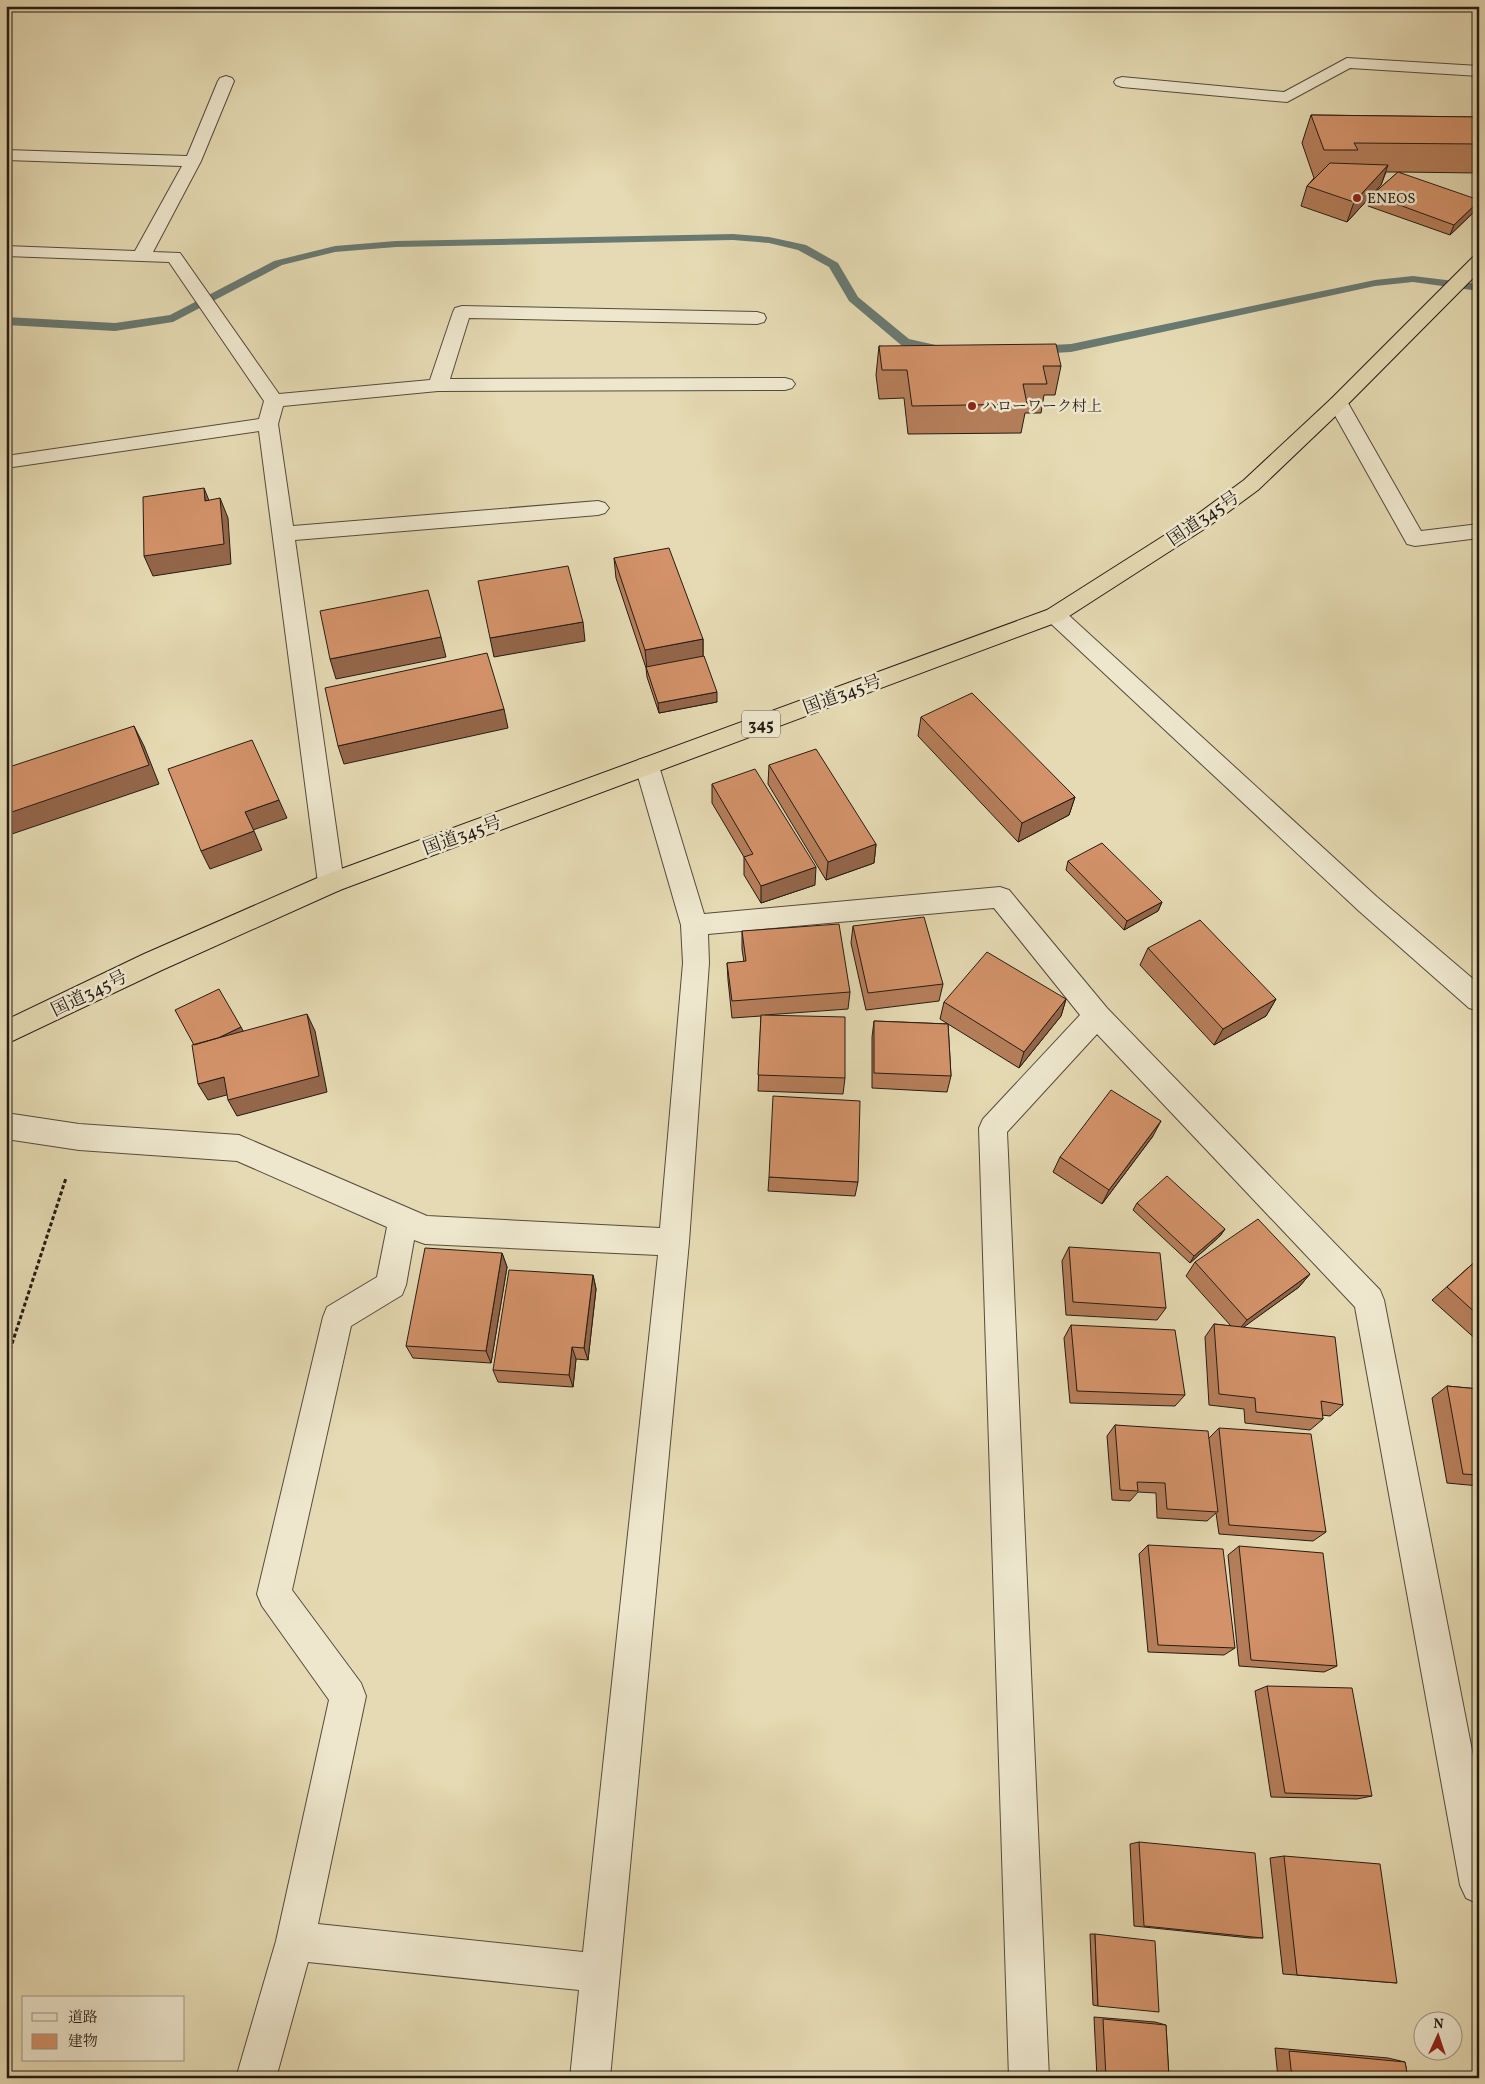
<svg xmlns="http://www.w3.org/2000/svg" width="1485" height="2084" font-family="Vollkorn,'Noto Serif JP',serif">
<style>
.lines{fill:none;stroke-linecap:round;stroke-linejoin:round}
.stream{fill:#697a72;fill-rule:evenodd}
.minor-casing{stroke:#554b3b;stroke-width:2}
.highway-casing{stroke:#251b13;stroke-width:2}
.path-far1{stroke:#251b13;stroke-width:3;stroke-dasharray:4 2.5;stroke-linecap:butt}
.path{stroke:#251b13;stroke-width:4;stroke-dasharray:5 3;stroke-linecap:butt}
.minor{fill:#eee7ce;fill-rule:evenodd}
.highway{fill:#e5dab3;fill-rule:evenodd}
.wall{fill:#b57e5a;stroke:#251b13}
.shaded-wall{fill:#94664a;stroke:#251b13}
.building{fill:#d39269;stroke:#251b13}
.poi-dot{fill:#8f2418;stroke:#eee7ce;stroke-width:2}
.labels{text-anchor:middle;stroke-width:5;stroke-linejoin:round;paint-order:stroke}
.far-poi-label{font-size:15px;fill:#251b13;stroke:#eee7ce;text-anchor:start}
.shield{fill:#eee7ce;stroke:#61584b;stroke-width:1}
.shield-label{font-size:16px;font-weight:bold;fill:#251b13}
.street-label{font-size:18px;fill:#251b13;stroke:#eee7ce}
</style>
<rect width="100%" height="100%" fill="#e5dab3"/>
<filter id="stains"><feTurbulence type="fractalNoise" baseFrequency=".004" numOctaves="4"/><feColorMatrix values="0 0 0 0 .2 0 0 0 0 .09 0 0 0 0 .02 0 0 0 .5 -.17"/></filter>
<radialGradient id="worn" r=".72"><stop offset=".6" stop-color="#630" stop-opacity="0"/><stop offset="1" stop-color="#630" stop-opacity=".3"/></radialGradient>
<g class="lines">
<!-- stream -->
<path class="stream" d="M733 234 769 237 806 245 838 263 858 297 909 339 949 348 951 351 945 355 901 345 849 301 829 267 798 250 769 243 733 240 396 247 335 252 282 265 173 322 115 331 6 325V317L115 323 170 315 274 261 335 246 396 241Z
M1413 276 1479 284V291L1413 282 1375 286 1071 352 1034 354 1028 350 1034 346 1071 344 1375 280Z"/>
<!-- minor casing -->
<g class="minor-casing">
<path id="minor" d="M1347 58 1479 66V76L1350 68 1287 102 1122 87 1116 85 1114 82 1116 79 1122 77 1284 92Z
M226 76 232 78 234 81 201 161 153 252 180 253 279 394 430 380 453 312 455 308 462 306 757 312 764 314 766 318 764 322 757 324 469 318 450 379 785 378 792 380 795 384 792 388 785 390 438 391 283 406 278 424 293 526 598 501 605 503 609 508 605 513 598 515 295 540 344 883 340 890 331 893 322 890 318 883 259 431 6 468V456L259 419 264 401 169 262 6 256V246L135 251 182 166 6 160V150L187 156 218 81 220 78Z
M1338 397 1345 399 1348 403 1421 531 1479 524V538L1415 546 1407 544 1328 403 1331 399Z
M1055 607 1063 610 1377 897 1479 984V1011L1469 1008 1359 911 1047 620 1044 615 1047 610Z
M647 757 656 760 659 766 704 914 1000 887 1009 890 1107 1008 1380 1290 1384 1300 1479 1786V1904L1466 1898 1460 1885 1355 1307 1097 1034 1007 1132 1049 2078H1009L979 1128 983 1119 1080 1015 994 908 708 934 709 963 689 1242 610 2078H570L579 1990 308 1962 276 2078H236L276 1941 329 1700 262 1606 257 1594 323 1317 327 1307 377 1277 387 1227 237 1161 79 1150 6 1139V1113L79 1124 239 1135 427 1216 660 1228 683 963 681 925 635 766 638 760ZM414 1240 425 1244 658 1255 583 1952 318 1924 366 1696 361 1683 292 1590 351 1326 402 1295 406 1285Z"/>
</g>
<!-- highway casing -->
<g class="highway-casing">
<path id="highway" d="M1479 256V272L1345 407 1258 490 1209 526 1063 620 340 890 162 970 6 1044V1020L144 954 322 876 1047 610 1195 516 1244 480 1331 399 1473 257Z"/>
</g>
<!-- path-far1 -->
<path class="path-far1" d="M8 1356 66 1178"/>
<!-- path -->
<path class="path" d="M6 1363 9 1355"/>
<!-- minor -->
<use href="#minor" class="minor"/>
<!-- highway -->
<use href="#highway" class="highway"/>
</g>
<!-- wall -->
<path class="wall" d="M1311 115 1479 117V173L1399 172 1475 211 1450 235 1368 206 1372 195 1398 172H1386L1381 185 1347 222 1301 206 1307 186 1314 178 1302 143Z
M879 346 1061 366 1055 395H1044L1041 413H1025L1021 433 908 434 904 398 879 399 876 375Z
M614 558 703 639V656L717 702 659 713 647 677 646 668 616 578Z
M921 717 1075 797 1069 815 1018 842 918 736Z
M769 765 876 844 874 863 826 880 768 784Z
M712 784 815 885 761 903 744 875V857L712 803Z
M1068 861 1162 902 1158 911 1124 930 1066 870Z
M853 926 943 984 939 1001 866 1010 851 943Z
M742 931 850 992 848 1009 765 1015 845 1078 843 1094 758 1091 761 1016 732 1018 728 980 727 963 744 962 742 949Z
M1148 948 1276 999 1266 1016 1214 1045 1140 965Z
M1066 999 1061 1016 1019 1068 948 1024 951 1076 947 1092 872 1088V1037L874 1021 948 1024 940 1019 944 1002Z
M1153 1136 1102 1204 1053 1172 1060 1157Z
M769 1177 858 1182 855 1196 768 1191Z
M1137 1203 1225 1229 1220 1236 1190 1263 1133 1210Z
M1069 1247 1166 1308 1157 1320 1066 1315 1062 1261Z
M502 1253 507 1267 491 1363 413 1358 406 1346Z
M1479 1258V1342L1432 1300Z
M1195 1262 1310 1274 1299 1287 1243 1327 1343 1405 1330 1416 1322 1415 1323 1419 1310 1430 1245 1423 1244 1409 1209 1405 1205 1337 1214 1324 1231 1326 1186 1276Z
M593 1275 596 1289 588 1360 576 1359 573 1387 498 1382 493 1370Z
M1071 1325 1185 1395 1175 1406 1070 1403 1064 1338Z
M1447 1386 1479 1389V1486L1447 1483 1432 1398Z
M1115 1425 1209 1438 1219 1428 1326 1532 1313 1541 1219 1534 1216 1513 1207 1521 1157 1518 1156 1493 1138 1492 1130 1501 1112 1500 1107 1436Z
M1148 1545 1235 1648 1224 1655 1148 1652 1139 1554Z
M1239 1546 1337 1666 1324 1672 1239 1666 1228 1555Z
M1267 1686 1372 1796 1357 1799 1271 1797 1255 1691Z
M1139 1842 1263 1938H1250L1134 1926 1130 1844Z
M1284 1856 1397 1983 1283 1974 1270 1858Z
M1090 1934H1095L1098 2006 1093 2005Z
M1094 2017 1155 2022 1166 2025 1169 2078H1097Z
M1275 2048 1388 2058 1405 2062 1408 2078H1278Z"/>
<!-- shaded-wall -->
<path class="shaded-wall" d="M1388 165 1381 185 1347 222 1354 202Z
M1479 201 1475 211 1450 235 1454 225Z
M204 488 212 508 205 501Z
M220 498 228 518 231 564 153 576 144 556Z
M583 622 585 641 494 657 490 638Z
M441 637 446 657 336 679 330 659Z
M703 639V658L647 669 645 650Z
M717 692V702L659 713 658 703Z
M504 709 508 728 344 764 338 746Z
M134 726 144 746 159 784 6 836V814Z
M1075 797 1069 815 1018 842 1022 823Z
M279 800 287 818 253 830 245 812Z
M254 831 262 850 210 869 201 851Z
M876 844 874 863 826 880 828 862Z
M816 867 815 885 761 903V886Z
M1162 902 1158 911 1124 930 1127 921Z
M1066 999 1061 1016 1019 1068 1024 1052Z
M1276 999 1266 1016 1214 1045 1223 1029Z
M307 1014 315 1031 327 1092 237 1116 228 1100Z
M241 1027 246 1036 196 1049Z
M224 1077 234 1093 208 1100 198 1084Z
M1161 1121 1153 1136 1102 1204 1109 1190Z
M1225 1229 1220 1236 1190 1263 1194 1256Z
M502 1253 507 1267 491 1363 486 1351Z
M1310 1274 1299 1287 1237 1332 1247 1320Z
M593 1275 596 1289 588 1360 584 1348Z
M572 1347 576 1359 573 1387 569 1375Z"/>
<!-- building -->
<path class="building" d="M1311 115 1479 117V144L1354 143 1358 150H1324Z
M1330 163 1388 165 1354 202 1307 186Z
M1398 172 1479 200V201L1454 225 1372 195Z
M1056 344 1061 366H1043L1047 384H1023L1027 404 912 406 907 370H882L879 346Z
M204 488 205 501 220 498 224 544 144 556 143 497Z
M669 548 703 639 645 650 614 558Z
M568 566 583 622 490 638 478 581Z
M428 590 441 637 330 659 320 611Z
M487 653 504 709 338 746 325 688Z
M704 656 717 692 658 703 646 667Z
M972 693 1075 797 1022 823 921 717Z
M134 726 149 765 6 814V768Z
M252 740 279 800 245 812 254 831 201 851 168 769Z
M816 749 876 844 828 862 769 765Z
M755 769 816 867 761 886 744 857 753 854 712 784Z
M1102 843 1162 902 1127 921 1068 861Z
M924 917 943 984 868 993 853 926Z
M1200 920 1276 999 1223 1029 1148 948Z
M839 924 850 992 732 1001 727 963 746 961 742 931Z
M987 952 1066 999 1024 1052 944 1002Z
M219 989 241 1027 218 1038 194 1045 175 1010Z
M307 1014 319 1076 228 1100 224 1077 198 1084 192 1045Z
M761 1015 845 1017V1078L758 1075Z
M874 1021 948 1024 951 1076 874 1073Z
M1111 1090 1161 1121 1109 1190 1060 1157Z
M773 1096 860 1101 858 1182 769 1177Z
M1167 1176 1225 1229 1194 1256 1137 1203Z
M1258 1219 1310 1274 1247 1320 1195 1262Z
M1069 1247 1160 1253 1166 1308 1073 1302Z
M425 1248 502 1253 486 1351 406 1346Z
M1479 1258V1316L1447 1287Z
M509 1270 593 1275 584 1348 572 1347 569 1375 493 1370Z
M1214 1324 1335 1337 1343 1405 1321 1401 1323 1419 1256 1412 1255 1398 1219 1394Z
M1071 1325 1175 1330 1185 1395 1077 1391Z
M1447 1386 1479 1389V1475L1463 1474Z
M1115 1425 1208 1431 1218 1512 1167 1509 1165 1483 1137 1482 1138 1491 1120 1490Z
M1219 1428 1311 1434 1326 1532 1229 1525Z
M1148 1545 1223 1549 1235 1648 1158 1645Z
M1239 1546 1323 1553 1337 1666 1251 1660Z
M1267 1686 1352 1688 1372 1796 1285 1793Z
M1139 1842 1255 1853 1263 1938 1144 1926Z
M1284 1856 1380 1864 1397 1983 1297 1975Z
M1095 1934 1155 1941 1159 2012 1098 2006Z
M1103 2019 1166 2025 1169 2078H1106Z
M1289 2051 1405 2062 1408 2078H1292Z"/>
<!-- markers -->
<g class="poi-dot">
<circle cx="1357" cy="198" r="5"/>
<circle cx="972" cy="406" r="5"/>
</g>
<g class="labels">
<!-- far-poi labels -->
<g class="far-poi-label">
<text x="1367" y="203">ENEOS</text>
<text x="982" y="411">ハローワーク村上</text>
</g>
<!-- shield labels -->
<rect class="shield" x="742" y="710.5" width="38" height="27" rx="4"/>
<g class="shield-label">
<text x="761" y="730">345</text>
</g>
<!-- street labels -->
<g class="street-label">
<text transform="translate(1203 518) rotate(-34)" y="6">国道345号</text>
<text transform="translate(842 694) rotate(-20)" y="6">国道345号</text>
<text transform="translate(462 835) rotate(-20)" y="6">国道345号</text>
<text transform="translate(89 993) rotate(-26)" y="6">国道345号</text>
</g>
</g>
<!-- margin -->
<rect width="1485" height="2084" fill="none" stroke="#e5dab3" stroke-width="25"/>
<rect x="8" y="8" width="1470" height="2069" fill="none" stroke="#251b13" stroke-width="2.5"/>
<rect x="12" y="12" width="1460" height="2059" fill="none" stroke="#251b13"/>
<!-- legend -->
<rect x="22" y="1996" width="162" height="65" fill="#eee7ce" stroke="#9e9583"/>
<rect x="32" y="2013" width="25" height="8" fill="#eee7ce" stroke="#9e9583"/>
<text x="68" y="2022" font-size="15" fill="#251b13">道路</text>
<rect x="32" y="2034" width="25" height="15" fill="#d39269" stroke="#9e9583"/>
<text x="68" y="2046" font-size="15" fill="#251b13">建物</text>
<!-- north arrow -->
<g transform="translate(1438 2036) rotate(3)"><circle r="24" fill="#eee7ce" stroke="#9e9583"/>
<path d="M0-4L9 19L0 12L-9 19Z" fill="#8f2418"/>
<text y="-8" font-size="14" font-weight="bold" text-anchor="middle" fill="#251b13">N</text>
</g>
<rect width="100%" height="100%" filter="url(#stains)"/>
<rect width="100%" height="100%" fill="url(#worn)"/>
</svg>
